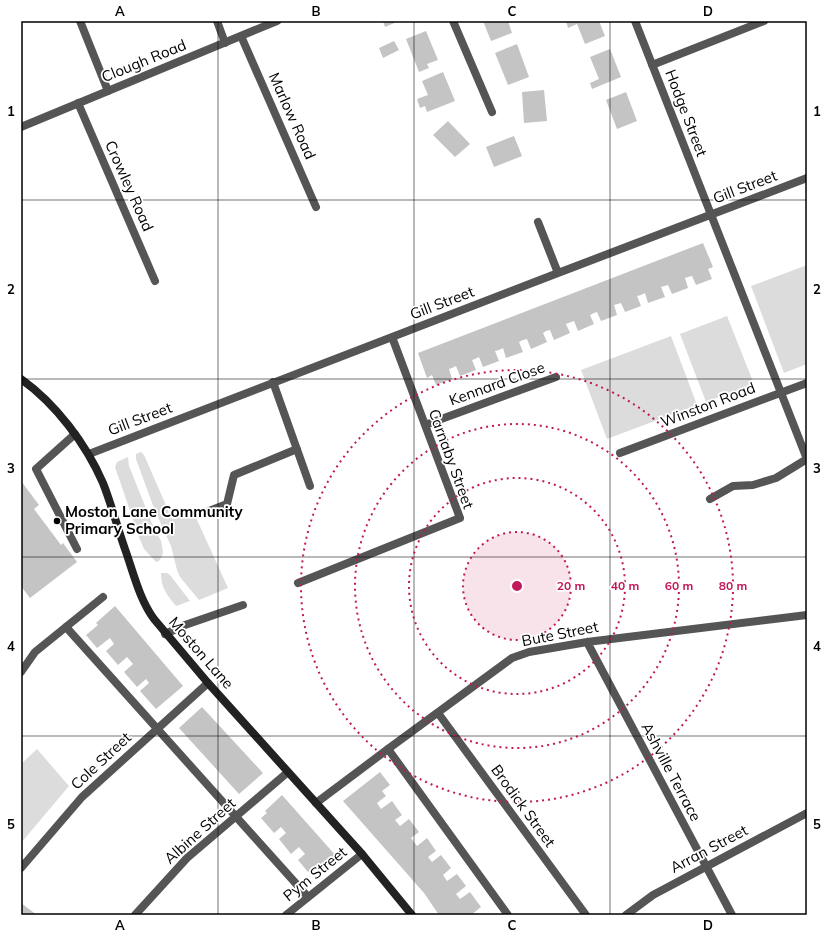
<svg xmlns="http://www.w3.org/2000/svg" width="828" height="936" font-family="Mulish,sans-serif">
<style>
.green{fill:#dcdcdc}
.building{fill:#c4c4c4}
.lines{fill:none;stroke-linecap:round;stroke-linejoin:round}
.lane{stroke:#555;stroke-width:8}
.street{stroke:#555;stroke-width:8}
.secondary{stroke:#222;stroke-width:8}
.grid{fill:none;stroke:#000;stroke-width:1;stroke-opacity:0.55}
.ring{fill:none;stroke:#c2185b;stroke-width:2;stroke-dasharray:2 4}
.poi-dot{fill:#000;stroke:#fff;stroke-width:1.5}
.labels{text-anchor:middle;stroke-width:3.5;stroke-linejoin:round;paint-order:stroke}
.street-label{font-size:15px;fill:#000;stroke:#fff}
.poi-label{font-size:15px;font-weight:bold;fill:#000;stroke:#fff;text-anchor:start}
.centre{fill:#c2185b;stroke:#fff;stroke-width:2}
.ring-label{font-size:12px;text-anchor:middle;font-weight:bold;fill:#c2185b;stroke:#fff;stroke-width:3.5;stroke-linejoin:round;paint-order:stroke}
.neatline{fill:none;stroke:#000;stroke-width:1.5}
.grid-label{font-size:13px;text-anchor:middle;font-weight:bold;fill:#000}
</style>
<rect width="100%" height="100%" fill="#fff"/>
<!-- green -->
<path class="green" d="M807 265V364L784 373 751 286Z
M727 316 754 384 706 402 680 334Z
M671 336 697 405 607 439 581 370Z
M141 452 144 455 172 519 193 511 228 588 199 600 180 577 177 570 171 546 155 511 136 459V454Z
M128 457 129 466 153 526 161 541 163 552 162 556 159 561 156 562 144 549 139 537 115 467 117 462Z
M161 573H167L170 575 190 601 176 606C167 595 161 588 161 573Z
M37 749 69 786 21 843V764Z"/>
<!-- building -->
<path class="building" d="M383 21H399L385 27Z
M483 21H508L512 33 491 41Z
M566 21H599L605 36 585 44 577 24 568 28Z
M426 31 438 60 427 64 429 68 419 72 406 39Z
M394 41 399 50 383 58 379 48Z
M517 44 529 77 508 85 495 53Z
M610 49 621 77 592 89 590 83 599 79 590 57Z
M443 72 455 101 427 112 425 106 420 108 417 99 428 95 422 81Z
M544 90 547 121 524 123 522 92Z
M626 92 637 121 617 129 606 100Z
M448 121 470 144 455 157 433 135Z
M514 136 522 156 494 167 486 147Z
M703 243 713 267 708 269 712 279 696 285 692 276 688 277 685 278 688 288 672 294 668 285 661 287 665 297 648 303 645 293 641 295 637 296 641 306 625 312 621 303 614 305 617 315 601 321 597 312 594 313 590 315 594 324 578 331 574 321 566 324 570 333 554 340 550 330 546 331 543 333 547 342 531 349 527 339 523 340 519 342 523 352 506 358 503 348 499 350 495 351 499 361 483 367 479 357 475 359 472 360 476 370 460 376 456 366 452 368 449 369 452 379 436 385 432 375 427 378 418 353Z
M21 481 39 505 34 509 61 545 63 543 77 562 30 598 21 586Z
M115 606 183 686 156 709 140 691 149 683 146 679 137 687 124 672 133 664 127 657 118 665 106 651 114 644 110 638 97 648 86 635 98 625 96 623Z
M202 707 263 773 239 794 179 728Z
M380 772 390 785 382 791 386 796 377 803 381 809 392 801 402 815 395 820 400 826 409 819 419 832 411 838 417 846 427 838 436 851 428 857 432 862 441 855 451 868 443 875 447 881 457 874 466 886 456 894 460 899 470 892 481 907 471 915H439L424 893 343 801Z
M282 795 337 857 321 871 316 865 308 872 298 860 305 854 299 847 291 854 279 839 286 833 281 827 274 833 261 818 267 813 265 811Z
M21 903 37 915H21Z"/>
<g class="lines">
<!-- lane -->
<path class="lane" d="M80 21 108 91
M217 21 225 43
M75 434 36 469 77 549
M710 499 733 486 753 485 776 478 807 459
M66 627 308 897
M165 634 185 625 243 605
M388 749 508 915"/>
<!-- street -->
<path class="street" d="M453 21 492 112
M635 21 807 459
M241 36 316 207
M652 65 764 21
M78 103 155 281
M21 127 277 21
M538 222 558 273
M273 382 310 486
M425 425 556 377
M620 453 807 383
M89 454 558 273 807 178
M209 511 227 504 234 475 297 449
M298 583 460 518 392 337
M587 642 732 915
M21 672 35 652 103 597
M438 713 586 915
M316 803 388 749 512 658 529 652 587 642 807 615
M21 868 82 797 208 683
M135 915 187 858 288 772
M286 915 362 854
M626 915 653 895 807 813"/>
<!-- secondary -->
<path class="secondary" d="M21 379C56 404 86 444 103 483 112 506 118 530 126 552 134 575 140 600 154 619L208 683 362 854 412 915"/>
</g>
<!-- grid -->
<path class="grid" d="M218 21V915M414 21V915M610 21V915M21 200H807M21 379H807M21 557H807M21 736H807"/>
<!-- distance rings -->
<circle cx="517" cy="586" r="54" fill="#c2185b" fill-opacity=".12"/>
<g class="ring">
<circle cx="517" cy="586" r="54"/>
<circle cx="517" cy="586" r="108"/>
<circle cx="517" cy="586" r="162"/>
<circle cx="517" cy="586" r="216"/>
</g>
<!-- markers -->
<circle class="poi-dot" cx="57" cy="521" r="4"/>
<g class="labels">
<!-- street labels -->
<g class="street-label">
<text transform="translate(144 61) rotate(-22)" y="5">Clough Road</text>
<text transform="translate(686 113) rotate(69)" y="5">Hodge Street</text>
<text transform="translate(292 116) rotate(66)" y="5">Marlow Road</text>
<text transform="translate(129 186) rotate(66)" y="5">Crowley Road</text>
<text transform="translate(745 187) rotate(-21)" y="5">Gill Street</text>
<text transform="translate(442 303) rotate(-21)" y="5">Gill Street</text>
<text transform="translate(497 384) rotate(-20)" y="5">Kennard Close</text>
<text transform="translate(708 405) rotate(-21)" y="5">Winston Road</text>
<text transform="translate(140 419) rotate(-21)" y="5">Gill Street</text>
<text transform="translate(451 459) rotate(70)" y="5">Carnaby Street</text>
<text transform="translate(560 634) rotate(-11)" y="5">Bute Street</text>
<text transform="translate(201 653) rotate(49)" y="5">Moston Lane</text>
<text transform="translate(101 761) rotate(-43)" y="5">Cole Street</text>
<text transform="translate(671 772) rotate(62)" y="5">Ashville Terrace</text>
<text transform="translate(523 806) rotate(54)" y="5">Brodick Street</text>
<text transform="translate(200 831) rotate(-42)" y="5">Albine Street</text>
<text transform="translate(709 849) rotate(-28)" y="5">Arran Street</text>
<text transform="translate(315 874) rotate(-39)" y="5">Pym Street</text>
</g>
<!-- poi labels -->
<g class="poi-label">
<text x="65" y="517">Moston Lane Community<tspan x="65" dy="17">Primary School</tspan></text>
</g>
</g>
<circle cx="517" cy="586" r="6" class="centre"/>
<g class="ring-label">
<text x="571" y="590">20 m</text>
<text x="625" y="590">40 m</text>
<text x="679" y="590">60 m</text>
<text x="733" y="590">80 m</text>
</g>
<!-- border -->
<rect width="828" height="936" fill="none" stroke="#ffffff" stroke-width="44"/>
<rect x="22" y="22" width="784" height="892" class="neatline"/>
<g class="grid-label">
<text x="120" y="16">A</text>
<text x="316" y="16">B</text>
<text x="512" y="16">C</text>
<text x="708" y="16">D</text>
<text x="11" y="116">1</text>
<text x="817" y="116">1</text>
<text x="11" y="294">2</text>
<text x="817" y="294">2</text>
<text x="11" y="473">3</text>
<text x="817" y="473">3</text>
<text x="11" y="651">4</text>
<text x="817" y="651">4</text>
<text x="11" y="829">5</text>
<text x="817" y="829">5</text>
<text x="120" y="930">A</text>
<text x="316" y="930">B</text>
<text x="512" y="930">C</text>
<text x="708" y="930">D</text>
</g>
</svg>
